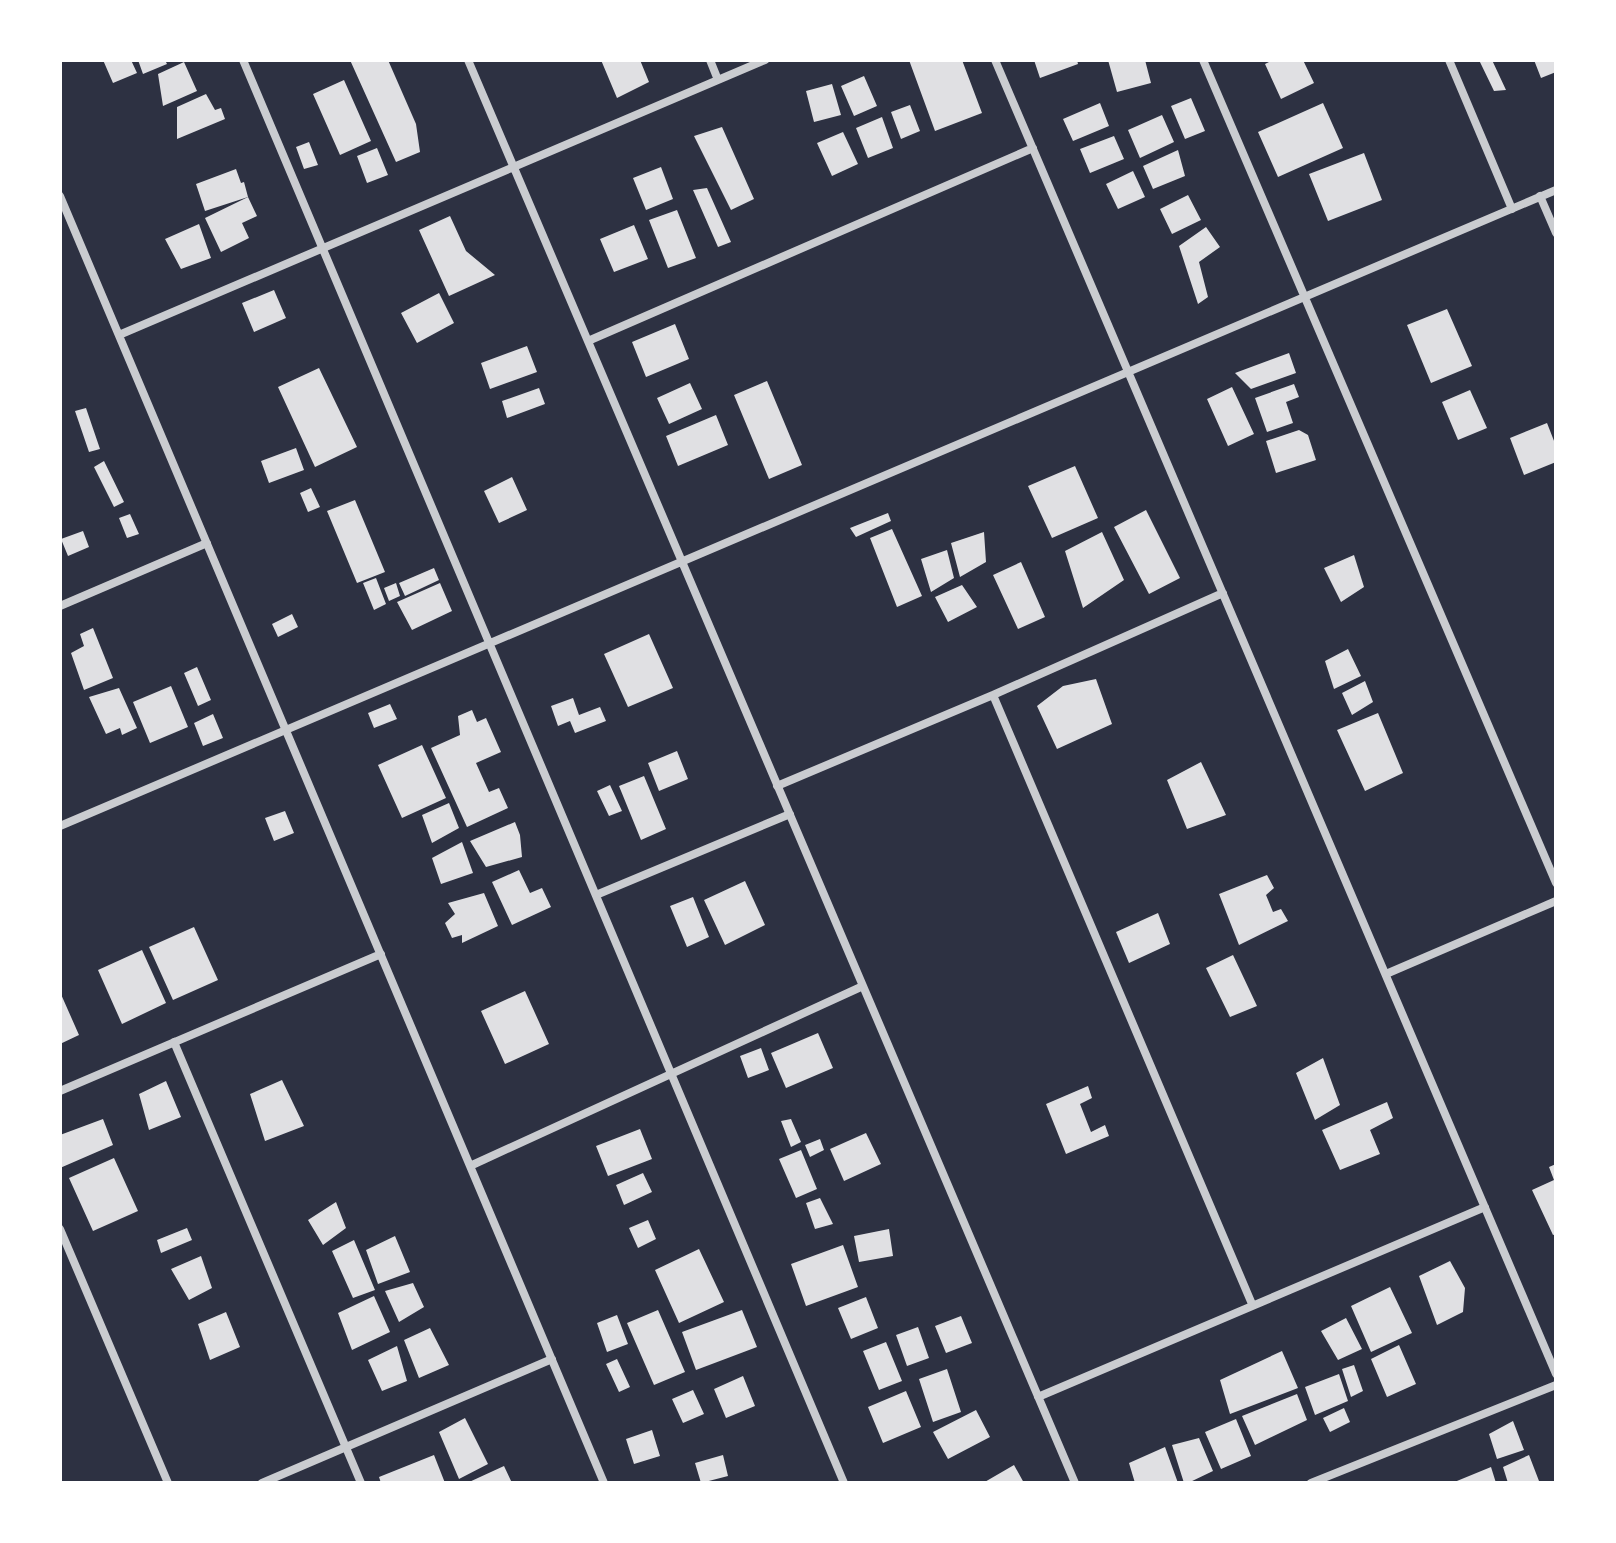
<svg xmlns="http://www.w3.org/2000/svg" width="1616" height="1543" font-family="Raleway,sans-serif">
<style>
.building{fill:#e0e0e3}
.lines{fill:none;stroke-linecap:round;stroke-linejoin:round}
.minor{stroke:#caccd0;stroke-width:8}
</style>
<rect width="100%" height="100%" fill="#2d3142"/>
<!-- building -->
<path class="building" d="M103 60H131L137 73 113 83Z
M138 60H165L167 64 143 74Z
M350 60H388L416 124 420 152 396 162Z
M601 60H640L649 82 617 98Z
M909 60H962L982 113 935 131Z
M1034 60H1077L1078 64 1040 78Z
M1108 60H1145L1151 83 1117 92Z
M1273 60H1303L1314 83 1281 99 1265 64Z
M1479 60H1492L1506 90 1494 91Z
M1534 60H1556V72L1541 78Z
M184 62 197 91 163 106 158 74Z
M864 76 877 106 854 116 841 86Z
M344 80 371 141 340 155 313 94Z
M832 84 841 115 814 122 806 91Z
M206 94 215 110 221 108 225 119 177 139V107Z
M1191 98 1205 131 1185 139 1171 106Z
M1100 103 1109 126 1073 141 1063 119Z
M1323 103 1343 148 1278 177 1258 132Z
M910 105 920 131 901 139 891 112Z
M1162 115 1174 142 1140 158 1128 130Z
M882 117 893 148 868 158 856 128Z
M722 127 754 199 731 210 694 136Z
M843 132 858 164 832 176 817 143Z
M1114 136 1124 159 1090 173 1080 149Z
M309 142 318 165 304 169 296 147Z
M377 148 388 175 367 183 357 156Z
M1178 150 1185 176 1153 189 1143 166Z
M1364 153 1382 200 1328 221 1309 174Z
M661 167 673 199 646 210 633 178Z
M236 169 241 183 244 182 248 197 205 211 196 184Z
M1133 171 1145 197 1118 209 1106 184Z
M707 188 731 242 718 247 693 190Z
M1188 195 1201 220 1172 234 1160 209Z
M248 197 257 216 242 223 249 238 221 252 205 218Z
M677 210 696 258 668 268 649 220Z
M450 216 466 251 495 275 449 296 419 230Z
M199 224 211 258 181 269 165 239Z
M634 225 648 259 614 272 600 239Z
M1206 227 1220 247 1199 262 1208 297 1198 304 1179 246Z
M274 290 286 318 254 332 242 303Z
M439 293 454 323 417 343 401 313Z
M1447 309 1472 366 1431 383 1407 325Z
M675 324 689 359 646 377 632 342Z
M527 346 537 372 490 389 481 363Z
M1289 353 1296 373 1251 389 1235 373Z
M319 368 357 447 315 467 278 387Z
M767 381 802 465 769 479 734 395Z
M690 383 702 409 669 424 657 398Z
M1294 384 1299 397 1286 402 1293 423 1267 432 1255 398Z
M1232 387 1254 434 1228 446 1207 399Z
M539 388 545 404 507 418 502 401Z
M1470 390 1487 428 1458 440 1442 402Z
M86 408 100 449 89 452 75 411Z
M716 415 728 445 678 466 666 436Z
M1547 423 1556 446V462L1524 475 1510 438Z
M1299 430 1308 435 1316 460 1276 473 1266 441Z
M296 448 304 470 269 483 261 461Z
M104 461 124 502 114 507 94 467Z
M1075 466 1098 518 1052 538 1028 486Z
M512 477 527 510 499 523 484 491Z
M311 488 320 507 308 512 300 493Z
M355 500 385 572 357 583 327 511Z
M1146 510 1180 578 1149 594 1114 527Z
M888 513 891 521 856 537 850 528Z
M130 514 139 534 127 538 119 518Z
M892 529 922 596 897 607 870 538Z
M83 531 89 547 68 556 61 539Z
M984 532 986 562 960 577 951 543Z
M1102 532 1124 580 1083 608 1065 551Z
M947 550 954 578 931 592 921 559Z
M1354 555 1364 587 1341 602 1324 568Z
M1021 562 1045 617 1018 629 993 575Z
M434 568 439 580 405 596 399 583Z
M376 578 386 604 374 610 363 583Z
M396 583 400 596 389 601 384 588Z
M440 583 452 611 412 630 397 602Z
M962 585 977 607 948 622 935 597Z
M292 614 298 627 278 637 272 624Z
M93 628 113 678 84 690 71 653 84 646 80 634Z
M649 634 673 688 628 707 604 654Z
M1348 649 1361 676 1334 689 1325 661Z
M197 667 211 700 198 706 184 673Z
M1096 679 1112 724 1057 749 1037 706 1063 686Z
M1365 681 1373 702 1352 715 1342 693Z
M171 686 188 727 150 743 133 702Z
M119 688 137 728 122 735 120 728 106 734 89 697Z
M573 698 579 715 600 707 606 721 575 733 570 721 558 726 551 706Z
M390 704 397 719 374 728 368 713Z
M472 710 477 722 486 718 501 752 476 763 489 792 499 788 508 808 467 827 431 748 460 735 458 716Z
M1378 713 1403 773 1365 791 1337 730Z
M213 714 223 738 203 746 194 723Z
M422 745 446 798 402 818 378 765Z
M677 751 688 779 659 791 648 763Z
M1201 762 1226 815 1187 829 1167 780Z
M644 776 666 829 641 840 619 786Z
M610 785 622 811 609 816 597 791Z
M449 803 459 828 432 843 422 815Z
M285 811 294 833 274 841 265 818Z
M515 822 520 835 522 857 486 867 470 841Z
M462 842 473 873 441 884 432 858Z
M519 870 530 893 542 888 551 907 512 925 492 882Z
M1267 875 1274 888 1266 895 1273 912 1281 909 1288 921 1239 945 1219 894Z
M745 881 765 925 725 945 704 900Z
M484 893 498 926 462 943V935L452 938 445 923 455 914 448 903Z
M693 897 709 937 687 947 670 906Z
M1158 913 1170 944 1129 963 1116 932Z
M194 927 218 980 173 1000 149 947Z
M142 950 166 1003 122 1024 98 970Z
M1233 955 1257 1006 1230 1017 1206 968Z
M525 991 549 1044 505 1064 481 1011Z
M60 992 79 1035 60 1044Z
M818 1033 833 1068 786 1088 771 1053Z
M761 1048 769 1070 748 1078 740 1056Z
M1323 1058 1340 1105 1315 1120 1296 1073Z
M282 1080 304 1126 265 1141 250 1094Z
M166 1081 181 1117 149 1130 139 1094Z
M1088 1086 1092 1098 1080 1104 1091 1132 1105 1125 1109 1136 1066 1154 1046 1104Z
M1387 1102 1393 1118 1370 1130 1380 1154 1340 1170 1322 1130Z
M103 1119 113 1145 60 1168V1135Z
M791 1119 801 1142 791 1147 781 1121Z
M640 1129 652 1159 608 1176 596 1146Z
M866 1133 881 1164 844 1181 830 1149Z
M820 1139 824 1150 810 1157 805 1145Z
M801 1150 817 1189 796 1198 779 1159Z
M114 1158 138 1211 93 1231 69 1178Z
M1556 1164V1234L1553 1235 1532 1190 1554 1180 1549 1167Z
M643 1173 652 1192 624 1205 616 1185Z
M820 1198 833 1224 815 1229 806 1203Z
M336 1202 346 1228 323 1245 308 1220Z
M648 1220 656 1239 638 1248 629 1228Z
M187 1228 192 1240 161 1253 157 1240Z
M889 1229 893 1256 859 1262 854 1236Z
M395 1236 410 1272 378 1284 366 1250Z
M354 1240 375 1290 353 1298 332 1251Z
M843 1245 858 1287 806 1306 791 1264Z
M699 1249 724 1302 679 1323 655 1270Z
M201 1256 212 1288 189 1300 171 1269Z
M1450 1261 1465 1288 1463 1312 1437 1325 1419 1276Z
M413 1283 424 1307 399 1322 385 1291Z
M1390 1287 1412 1333 1371 1352 1351 1306Z
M374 1296 390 1332 352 1350 338 1313Z
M866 1297 878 1328 851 1339 838 1308Z
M658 1310 685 1372 654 1385 627 1323Z
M742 1310 757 1347 696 1370 682 1332Z
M226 1312 240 1347 210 1360 198 1324Z
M617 1315 628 1344 607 1352 597 1323Z
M961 1316 972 1343 946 1353 935 1326Z
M1346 1318 1362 1349 1338 1360 1321 1331Z
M918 1327 929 1358 907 1366 896 1335Z
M430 1328 449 1365 419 1378 404 1340Z
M886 1342 902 1381 879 1390 863 1351Z
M1399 1345 1416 1384 1387 1397 1371 1359Z
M397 1346 407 1381 382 1391 368 1360Z
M1282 1351 1298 1388 1230 1414 1220 1380Z
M617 1359 630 1387 619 1392 606 1364Z
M1354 1365 1363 1391 1351 1397 1342 1369Z
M947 1369 961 1412 933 1422 919 1379Z
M1339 1374 1348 1401 1315 1415 1305 1387Z
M743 1376 755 1406 726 1418 714 1389Z
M693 1390 704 1414 683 1423 672 1399Z
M906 1391 921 1427 883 1443 868 1407Z
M1297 1394 1307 1420 1255 1445 1242 1416Z
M1344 1408 1350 1422 1330 1432 1323 1418Z
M976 1410 990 1437 948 1459 933 1432Z
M465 1418 488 1464 459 1479 439 1432Z
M1236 1419 1251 1456 1221 1469 1205 1432Z
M1513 1421 1524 1450 1497 1459 1489 1434Z
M652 1430 660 1456 634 1464 626 1439Z
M1199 1438 1213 1471 1188 1483H1184L1172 1445Z
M1165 1447 1178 1483H1135L1129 1463Z
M434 1455 445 1483H381L379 1477Z
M723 1455 728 1476 701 1483 695 1463Z
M1529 1455 1539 1481 1534 1483H1508L1503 1467Z
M1014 1465 1024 1483H983Z
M504 1466 512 1483H467Z
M1491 1467 1496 1483H1452Z"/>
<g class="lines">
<!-- minor -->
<path class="minor" d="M243 60 844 1483
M468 60 1075 1483
M710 60 718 80
M995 60 1556 1374
M1203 60 1556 883
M1449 60 1512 209
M60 196 604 1483
M1540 196 1556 233
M119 335 765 60
M588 341 1033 148
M60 606 207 543
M993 695 1252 1304
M777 786 993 695 1223 593
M60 826 1556 190
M596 895 790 814
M1386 974 1556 901
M174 1042 361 1483
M60 1091 381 954
M470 1166 863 986
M60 1229 168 1483
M1038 1397 1485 1207
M262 1483 552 1359
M1311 1483 1556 1385"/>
</g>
<!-- border -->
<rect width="1616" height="1543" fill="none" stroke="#ffffff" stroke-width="124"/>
</svg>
